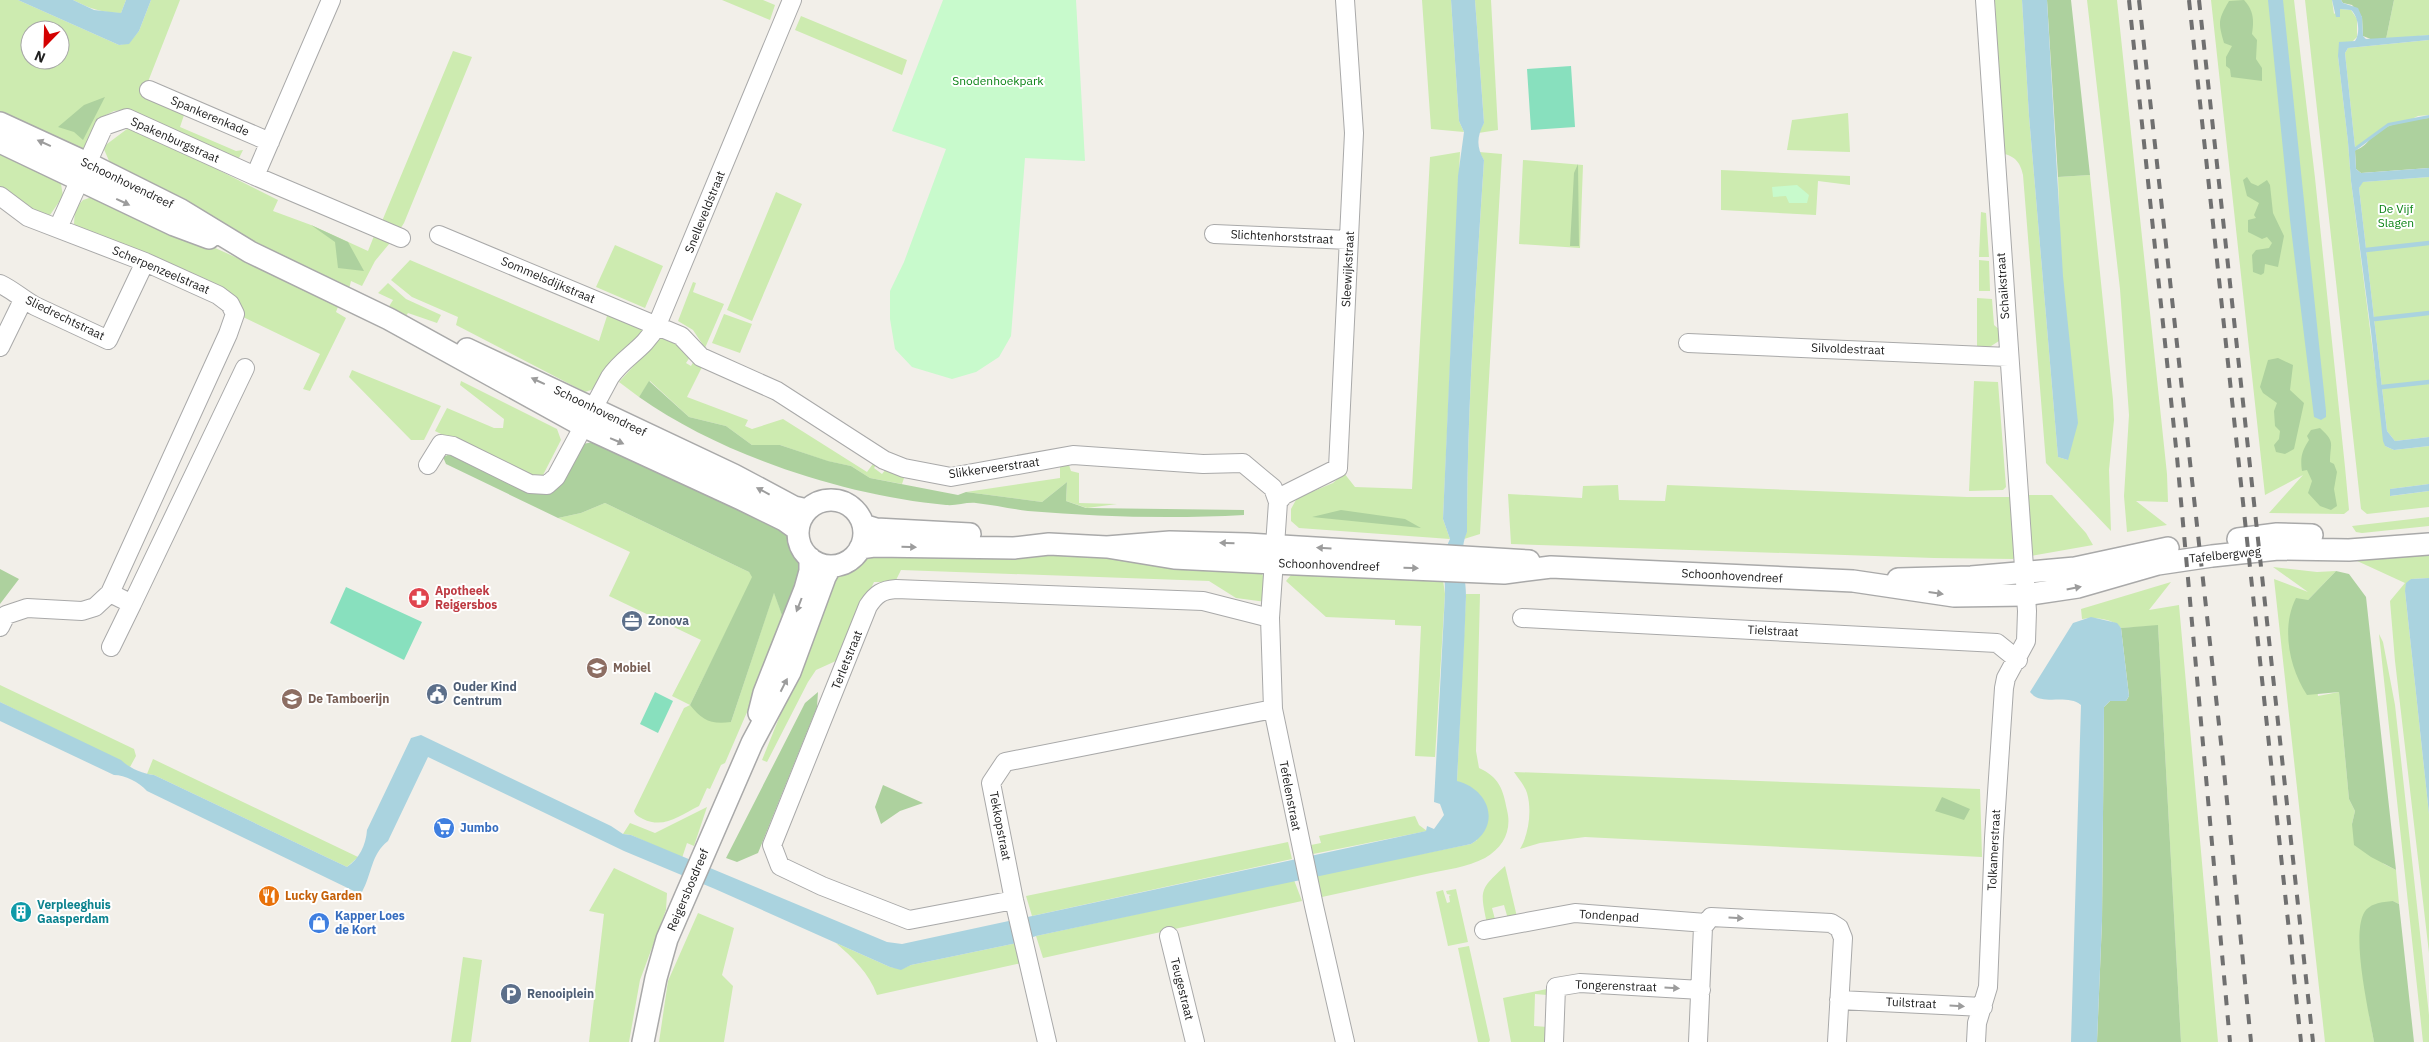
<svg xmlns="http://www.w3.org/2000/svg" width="2429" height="1042" font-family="'IBM Plex Sans',sans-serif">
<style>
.grass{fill:#cdebb0;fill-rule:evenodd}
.forest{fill:#add19e}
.park{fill:#c8facc}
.pitch{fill:#88e0be}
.water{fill:#aad3df}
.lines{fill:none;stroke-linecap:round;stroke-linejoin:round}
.stream{stroke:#aad3df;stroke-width:4.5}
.minor-casing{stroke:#a9a9a9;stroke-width:20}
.tertiary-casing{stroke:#a9a9a9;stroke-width:24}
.minor{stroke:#fff;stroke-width:18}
.tertiary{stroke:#fff;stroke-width:21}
.rail{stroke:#707070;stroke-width:4;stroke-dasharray:10 10;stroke-linecap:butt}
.oneway{fill:#9c9c9c}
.labels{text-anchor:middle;stroke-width:4;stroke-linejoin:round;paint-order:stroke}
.park-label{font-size:12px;fill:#0c8416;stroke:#fff}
.street-label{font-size:12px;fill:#222;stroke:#fff}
.health-label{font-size:12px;font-weight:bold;fill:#be3a42;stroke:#fff;text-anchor:start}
.service-label{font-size:12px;font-weight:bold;fill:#4e5e75;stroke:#fff;text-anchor:start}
.education-label{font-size:12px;font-weight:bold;fill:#785e54;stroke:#fff;text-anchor:start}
.shop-label{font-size:12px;font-weight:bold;fill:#366cbe;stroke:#fff;text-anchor:start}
.food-label{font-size:12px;font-weight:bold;fill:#c56008;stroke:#fff;text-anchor:start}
.culture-label{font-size:12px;font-weight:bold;fill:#0d838f;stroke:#fff;text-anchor:start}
</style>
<rect width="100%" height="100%" fill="#f2efe9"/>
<!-- grass -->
<path class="grass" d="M0 0H18L119 45 129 43 139 31 151 0H180L142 97 184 115 180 127 236 151 243 150 237 162 126 110 114 111 104 116 93 146 75 152 0 119ZM30 30H60V60H30Z
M73 0H126L121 13C102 13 89 8 73 0Z
M722 0H763L775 5 770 20Z
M1422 0H1451L1459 121 1464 132 1431 129Z
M1475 0H1491L1498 130 1478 133 1484 123Z
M1995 0H2022L2029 116 2058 457 2068 460 2058 177 2090 175 2113 400 2114 420 2109 470 2111 531 2046 463 2023 175C2020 161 2014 155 1999 153Z
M2087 0H2117L2167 474 2168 502 2136 501 2167 525 2127 532 2124 496 2129 415 2120 289Z
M2211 0H2294L2315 178 2345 467 2349 510 2344 514 2269 513 2303 475 2265 495Z
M2305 0H2332L2334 14 2340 9 2351 10 2357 19V37L2338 56 2348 142 2351 181 2385 446 2394 450 2429 446V484L2390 489 2391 496 2429 491V507L2367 514 2361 509Z
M2394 0H2429V35L2386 39Z
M801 16 907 60 902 75 795 30Z
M2429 40V115L2418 116 2355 147 2345 53 2348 48Z
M453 51 472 57 404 223 397 234 380 226Z
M1848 113 1850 152 1787 150 1792 120Z
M131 126 278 200 273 211 311 225 368 251 376 231 394 238 375 261 362 286 351 281 349 289 290 262 113 170 103 147Z
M0 148 60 178 63 196 48 218 30 209 0 189Z
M1460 152 1443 519 1450 539 1299 528 1291 521V509L1297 498 1333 483 1344 473 1355 487 1412 489 1430 157Z
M1479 152 1502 154 1480 534 1464 539 1467 531C1467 407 1476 284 1484 160Z
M1523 160 1583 165 1580 248 1519 244Z
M1721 170 1850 176V185L1818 181 1816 215 1721 210Z
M2429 177V437L2395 441 2387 431 2359 188 2362 182Z
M776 192 802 204 752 321 727 310Z
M98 195 339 304 336 312 346 318 310 391 303 389 320 354 239 315 86 234 74 224 75 209 83 200Z
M1981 212 1986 213 1989 257H1979Z
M615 245 663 266 645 308 596 287Z
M410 260 599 341 607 316 598 311 599 309 642 329 644 338 597 388 585 392 456 325 458 317 412 297 391 280Z
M1979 260 1989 261 1990 291H1979Z
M693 282 696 283 693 292 724 304 705 348 693 330 678 321Z
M388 283 406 299 441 315 437 323 408 313 406 316 388 308 393 300 378 293Z
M1977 298 1992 299 1994 325 2001 331 1999 341 1988 348 1977 346Z
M724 314 752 324 740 353 712 343Z
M660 337 673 338 690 357 686 363 691 366 695 359 703 365 687 397 748 420 745 426 752 429 783 419 867 472 875 461 878 462 874 468 882 474 886 469 905 475 902 484 870 478 851 466 827 461 780 445H752L726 426 689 417 650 381 639 397 619 382Z
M352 370 441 406 424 440H411L349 377Z
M461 381 557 429 561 440 542 477H529L435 431 447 408 494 428H503L504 419 460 385Z
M1974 381 1998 382 2006 487 2003 490 1969 491Z
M1069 465 1071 471 1079 473V503L1117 504 1087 508 1066 501 1067 482 1042 502 966 492 1060 478V466Z
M1618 485 1619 500 1665 501 1667 485 1967 497H2012L2017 555 2013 559 1934 558 1511 544 1508 494 1582 498 1583 486Z
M2027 495H2052L2086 533 2093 545 2031 556Z
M605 503 749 572 753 577 690 705 731 722 774 592 785 624 725 763 721 765 710 789 707 788 699 806C679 816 664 829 643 819 638 816 636 816 634 811L684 708 690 705 672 696 701 640 609 596 630 552 558 518 581 513Z
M2429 517V526L2362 533 2356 532 2352 526Z
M2429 547V578L2411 579 2405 591 2429 814V953L2395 661 2390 601 2405 583 2355 560 2354 554Z
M874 553 1080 556 1255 564 1268 583 1266 602 1236 598 1209 581 901 570 895 582H874L838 660 816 670 808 682 767 762 762 760 794 681 830 575Z
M2273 567 2317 572 2336 571 2308 600 2318 696 2339 692 2349 799 2355 811 2352 824 2384 864 2396 870 2399 904 2393 901 2369 1014 2374 1042H2325L2274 579 2308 592Z
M1296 569 1442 573 1445 594 1435 757 1415 756 1421 626 1395 625V620L1326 617 1286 581Z
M2171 582 2149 610 2179 605 2218 1042H2181L2158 626 2121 628C2114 619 2094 616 2082 619L2081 609Z
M1466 594H1480L1476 751 1479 768C1499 777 1503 789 1507 810 1512 830 1504 847 1485 858 1468 867 1445 870 1426 874 1392 882 1357 889 1322 897L1316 875 1471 844 1477 840 1457 781Z
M2379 634 2383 642 2395 705 2429 1015V1042H2423Z
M0 685 134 749 136 756 130 767 0 702Z
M153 759 358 857 347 867 154 775 147 774Z
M1514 772 1980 789 1982 857 1585 837 1540 843 1520 849C1529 834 1532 810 1527 793 1525 786 1518 778 1514 772Z
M707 807 694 846 687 843 682 858 631 835 623 834 630 823 655 833Z
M1415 816 1419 825 1427 831 1313 854 1311 845 1321 843 1319 836Z
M1288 842 1292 859 1032 916 1026 896Z
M1505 866 1517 917 1508 919 1504 905 1492 908 1496 923 1487 924C1480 890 1479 890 1505 866Z
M614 868 667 893 666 910 640 980 629 1042H589L604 914 589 911Z
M1294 880 1302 901 1043 958 1036 936Z
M1456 889 1468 942 1448 946 1436 892 1443 890 1447 903 1450 902 1449 896 1451 895 1447 894 1446 891Z
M698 913 734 928 722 975 733 986 724 1042H659L668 981Z
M836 943 890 967 901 969 911 965 1017 943 1026 962 877 995C869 973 853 958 836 943Z
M1469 946 1490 1040 1489 1042H1478L1458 948Z
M463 957 482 960 471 1042H451Z
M1547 989V995L1535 994 1534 1026 1548 1027 1549 1042H1511L1503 998Z"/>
<!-- forest -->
<path class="forest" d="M2047 0H2071L2090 175 2058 177Z
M2244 0C2254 11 2254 20 2252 34L2257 40 2256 59 2262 68V81L2231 77 2230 69 2226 66V57L2232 46 2224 43C2218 22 2218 20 2229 1Z
M2341 0H2394L2386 39 2373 40 2363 36 2362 17 2352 5 2343 3Z
M105 97 83 140 74 132 58 127 84 105Z
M2429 118V168L2361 173 2356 169 2355 150C2365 148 2369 139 2376 133 2391 123 2412 119 2429 118Z
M1578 164 1579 246H1570L1574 173Z
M2247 177 2251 183 2258 186 2267 180 2270 185 2273 213 2284 236 2278 267 2265 264 2264 273 2261 275 2253 272 2252 255 2256 250 2269 248 2272 243 2267 237 2262 239 2248 232V220L2256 218 2254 215 2259 203 2247 196 2243 180Z
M311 225 348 242 364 271 338 268 335 242Z
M2278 358 2293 365 2290 390 2304 403 2294 449 2285 454 2276 452 2274 445 2279 439 2280 431 2275 426 2274 411 2277 403 2263 393 2260 387 2268 360Z
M649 381 689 417 726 426 752 445H780L828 461 851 466 870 478 958 495 966 492 1042 502 1067 482 1066 501 1086 508 1244 510V515C1173 519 1100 517 1028 511 1011 509 994 505 976 503 966 502 956 506 946 505 845 496 721 455 639 397Z
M2320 428C2336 443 2330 442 2330 462L2334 464 2337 472 2334 489 2337 506 2331 510 2320 506 2308 493 2312 481 2307 470 2302 471C2300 457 2302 451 2309 440L2307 436 2311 430Z
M600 441 789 533 802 566 785 624 774 593 731 722C711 725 702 720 690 705L752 577 749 572 605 503 581 513 558 518 446 464 443 457 450 454 524 491 537 494H551L565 479 582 444Z
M1341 510 1405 519 1421 528 1312 517Z
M0 569 19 579 0 604Z
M2336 571 2349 574 2366 597 2396 870 2371 857 2354 845 2352 824 2355 811 2349 799 2339 692 2307 695C2289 668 2281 627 2296 598L2308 600Z
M2158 625 2181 1042H2097L2102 921 2104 707 2110 701H2126L2129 696 2121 628Z
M818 692 817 707 758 853 737 862 726 858 805 703Z
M883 785 923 803 900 811 881 824 875 807Z
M1942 797 1970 809 1964 820 1935 811Z
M2393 901 2399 904 2414 1042H2374C2369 1013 2352 940 2363 915 2368 903 2382 902 2393 901Z"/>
<!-- park -->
<path class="park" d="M943 0H1076L1085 161 1025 158 1011 336 999 357 976 372 952 379 912 367 895 349 890 319V291L904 262 946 149 892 131Z
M1797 185 1809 195 1807 203H1789L1786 196 1773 197 1772 187Z"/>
<!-- pitch -->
<path class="pitch" d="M1571 66 1575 127 1531 130 1527 69Z
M346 587 422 622 404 660 330 623Z
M655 692 673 701 658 733 640 724Z"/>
<!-- water -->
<path class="water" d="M18 0H73L94 10 121 13 126 0H151L139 31 129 44 119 45Z
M1451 0H1475L1484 123C1477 136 1476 147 1484 160 1476 284 1467 407 1467 532 1458 552 1466 575 1466 596 1464 658 1460 720 1457 781 1489 789 1502 825 1471 844L1036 936 1017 943 911 965 901 970 890 967 715 889 624 851 428 757 388 841C371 854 372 874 362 892L358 893 147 791C139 782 125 775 114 775L0 721V702L121 760C129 768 143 774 154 775L347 867C359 859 366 845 367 830L411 738 421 735 611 826 623 834 631 835 887 942 902 944 1426 831 1427 826 1434 829 1444 815 1440 804 1434 802 1445 594 1444 552 1450 539 1443 519 1458 176 1464 132 1459 121Z
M2022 0H2047L2063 276 2078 423 2068 460 2058 457 2029 116Z
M2268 0H2283L2326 411V417L2321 420 2314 417 2290 220Z
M2332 0H2341L2343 3 2358 8 2362 17 2363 36 2366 39 2429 35V40L2348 48 2345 53 2355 147 2388 123 2429 115V118L2389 126 2355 151 2356 169 2361 173 2429 168V177L2363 182 2359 188 2387 431 2395 441 2429 437V446L2394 450 2385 446 2383 441 2371 332 2351 181 2348 142 2338 56 2339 42 2355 41C2361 32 2358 16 2351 10L2340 9V17H2336Z
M2429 484V491L2390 496V489Z
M2429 578V814L2405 591 2406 583 2411 579Z
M2091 617 2117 623 2121 628 2129 696 2126 701H2110L2104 707 2102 921 2097 1042H2071L2081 705C2066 693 2042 707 2030 692L2073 623Z"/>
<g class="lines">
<!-- stream -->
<path class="stream" d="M2366 250 2429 243
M2375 319 2429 313
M2382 387 2429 382"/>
<!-- minor casing -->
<g class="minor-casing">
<path id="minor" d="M149 90 270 142
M255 176 401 238
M0 196 28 217 145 262 218 295 230 304 235 314 228 334 110 593 95 607 82 611 27 608 6 615 0 627
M58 228 104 126 127 118 255 176 331 0
M1214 234 1349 240
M439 235 681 336 701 357 777 391 884 460 904 468 951 477 1073 455 1203 464 1243 463 1273 488 1278 502 1270 618 1273 709 1314 906 1345 1042
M0 284C13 290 22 299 35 306L108 340 145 262
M1688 343 2008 357
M0 347 23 300
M428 465 441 444 453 446 530 484 547 485 556 477 610 377C624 356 644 350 657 325L792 0
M1278 502 1284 495 1338 468 1354 133 1345 0
M110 593 132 604 245 368
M1522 618 1997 643 2018 660
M111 647 132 604
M1014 900 909 920 822 886 780 866 772 845 868 606C876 594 882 590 896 589L1203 601 1270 618
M1484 930 1575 913 1706 923
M1169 936 1195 1042
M1839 1000 1983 1007
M1047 1042 1014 900 991 783 1005 762 1273 709
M1554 1042 1556 987 1580 983 1701 990
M1698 1042 1703 927 1711 917 1831 923 1839 928 1843 938 1837 1042
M1976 1042 1977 1023 1988 987 1994 838 2004 688 2006 678 2026 641 2027 611 1985 0"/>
</g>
<!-- tertiary casing -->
<g class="tertiary-casing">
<path id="tertiary" d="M0 123 87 163 181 210 250 252 389 319 585 427 741 499 784 520 798 530
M0 142 174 225 209 238
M467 349 734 475 794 507 807 510
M798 533a33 33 0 1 1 66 0a33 33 0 1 1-66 0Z
M863 525 876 529 970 534
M2238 539 2277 534 2312 535
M1107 547 1174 558 1274 563 1504 573 1551 567 1853 581 1954 596 2025 595 2078 587 2158 564 2212 556 2278 549 2349 550 2429 544
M860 548 874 546 1014 548 1049 544 1107 547 1170 542 1247 544 1529 561
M1898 579 1971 577 2075 568 2168 548
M759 713 764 693 805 589 810 571V558
M643 1042 656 978 667 939 752 743 790 672 825 577 831 566"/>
</g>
<!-- minor -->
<use href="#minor" class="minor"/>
<!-- tertiary -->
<use href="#tertiary" class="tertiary"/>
<!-- rail -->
<path class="rail" d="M2129 0 2177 457 2230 1042
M2139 0 2223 761 2251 1042
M2189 0 2301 1042
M2199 0 2313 1042"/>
</g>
<!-- one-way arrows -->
<defs><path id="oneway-solid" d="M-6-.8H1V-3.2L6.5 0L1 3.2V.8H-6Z" transform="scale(1.25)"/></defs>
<g class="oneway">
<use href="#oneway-solid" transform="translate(44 143) rotate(-156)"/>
<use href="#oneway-solid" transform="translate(123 202) rotate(25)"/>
<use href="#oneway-solid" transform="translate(538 381) rotate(-155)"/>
<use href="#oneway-solid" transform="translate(617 441) rotate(23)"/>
<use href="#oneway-solid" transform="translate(763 491) rotate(-152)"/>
<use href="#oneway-solid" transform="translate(1227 543) rotate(-179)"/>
<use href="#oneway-solid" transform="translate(909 547) rotate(1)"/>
<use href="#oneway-solid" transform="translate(1324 548) rotate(-177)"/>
<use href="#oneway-solid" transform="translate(1411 568) rotate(2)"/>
<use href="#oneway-solid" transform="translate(2074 588) rotate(-11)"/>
<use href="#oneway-solid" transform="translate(1936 593) rotate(8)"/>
<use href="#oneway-solid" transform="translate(799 605) rotate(111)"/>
<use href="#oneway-solid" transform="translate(784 685) rotate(-63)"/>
<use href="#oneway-solid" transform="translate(1736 918) rotate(3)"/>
<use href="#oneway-solid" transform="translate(1672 988) rotate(3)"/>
<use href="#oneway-solid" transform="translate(1957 1006) rotate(3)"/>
</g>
<!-- icons -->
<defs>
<g id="pharmacy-disc" transform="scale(1.125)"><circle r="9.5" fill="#e0444e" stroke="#fff"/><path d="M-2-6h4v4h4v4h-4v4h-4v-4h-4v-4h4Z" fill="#fff"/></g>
<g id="office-disc" transform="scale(1.125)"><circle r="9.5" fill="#5c6f8a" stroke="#fff"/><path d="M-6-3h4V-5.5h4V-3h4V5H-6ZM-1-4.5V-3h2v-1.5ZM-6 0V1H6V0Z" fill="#fff"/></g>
<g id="school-disc" transform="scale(1.125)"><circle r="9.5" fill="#8d6e63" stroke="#fff"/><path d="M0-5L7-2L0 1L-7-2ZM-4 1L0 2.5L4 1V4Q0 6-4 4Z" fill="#fff"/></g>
<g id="civic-disc" transform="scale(1.125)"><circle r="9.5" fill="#5c6f8a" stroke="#fff"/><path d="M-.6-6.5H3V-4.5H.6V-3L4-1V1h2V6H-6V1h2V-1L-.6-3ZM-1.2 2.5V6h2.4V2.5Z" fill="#fff"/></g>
<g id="supermarket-disc" transform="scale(1.125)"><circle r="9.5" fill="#3f7fe0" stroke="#fff"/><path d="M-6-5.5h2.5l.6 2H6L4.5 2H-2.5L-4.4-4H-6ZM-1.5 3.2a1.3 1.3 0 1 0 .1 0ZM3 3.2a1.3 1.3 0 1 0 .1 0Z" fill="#fff"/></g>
<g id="restaurant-disc" transform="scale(1.125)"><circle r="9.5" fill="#e8710a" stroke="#fff"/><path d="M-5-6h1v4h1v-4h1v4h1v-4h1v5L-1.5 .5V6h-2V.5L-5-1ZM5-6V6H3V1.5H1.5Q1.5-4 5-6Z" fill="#fff"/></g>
<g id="building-disc" transform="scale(1.125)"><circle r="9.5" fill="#0f9aa8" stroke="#fff"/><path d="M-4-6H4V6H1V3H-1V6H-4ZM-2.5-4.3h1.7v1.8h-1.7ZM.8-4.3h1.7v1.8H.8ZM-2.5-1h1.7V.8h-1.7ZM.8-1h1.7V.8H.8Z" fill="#fff"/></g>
<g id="shop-disc" transform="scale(1.125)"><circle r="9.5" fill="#3f7fe0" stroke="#fff"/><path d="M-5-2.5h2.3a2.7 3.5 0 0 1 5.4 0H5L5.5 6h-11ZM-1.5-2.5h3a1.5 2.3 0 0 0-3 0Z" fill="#fff"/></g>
<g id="parking-disc" transform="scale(1.125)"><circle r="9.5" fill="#5c6f8a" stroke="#fff"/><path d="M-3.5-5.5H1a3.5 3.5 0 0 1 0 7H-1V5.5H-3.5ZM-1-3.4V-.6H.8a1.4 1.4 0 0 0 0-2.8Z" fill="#fff"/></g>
</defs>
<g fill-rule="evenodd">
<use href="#pharmacy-disc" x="419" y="598"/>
<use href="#office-disc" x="632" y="621"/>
<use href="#school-disc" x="597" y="668"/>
<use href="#civic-disc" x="437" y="694"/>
<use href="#school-disc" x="292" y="699"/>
<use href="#supermarket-disc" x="444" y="828"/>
<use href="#restaurant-disc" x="269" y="896"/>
<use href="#building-disc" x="21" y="912"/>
<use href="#shop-disc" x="319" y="923"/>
<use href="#parking-disc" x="511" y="994"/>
</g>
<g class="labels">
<!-- park labels -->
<g class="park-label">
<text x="998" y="85">Snodenhoekpark</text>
<text x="2396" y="213">De Vijf<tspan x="2396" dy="14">Slagen</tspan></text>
</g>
<!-- street labels -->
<g class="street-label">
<text transform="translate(210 116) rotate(23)" y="4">Spankerenkade</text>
<text transform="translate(175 140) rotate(24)" y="4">Spakenburgstraat</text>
<text transform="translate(127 183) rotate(26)" y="4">Schoonhovendreef</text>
<text transform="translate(705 212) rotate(-68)" y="4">Snelleveldstraat</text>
<text transform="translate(1282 237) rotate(3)" y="4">Slichtenhorststraat</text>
<text transform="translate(1348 269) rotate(-87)" y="4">Sleewijkstraat</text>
<text transform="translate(161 270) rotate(23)" y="4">Scherpenzeelstraat</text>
<text transform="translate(548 280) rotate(23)" y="4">Sommelsdijkstraat</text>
<text transform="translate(2003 286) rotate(-94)" y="4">Schaikstraat</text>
<text transform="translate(65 318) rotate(26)" y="4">Sliedrechtstraat</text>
<text transform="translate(1848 349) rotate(2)" y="4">Silvoldestraat</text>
<text transform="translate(600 411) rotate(26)" y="4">Schoonhovendreef</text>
<text transform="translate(994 468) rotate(-8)" y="4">Slikkerveerstraat</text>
<text transform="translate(2225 555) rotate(-6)" y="4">Tafelbergweg</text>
<text transform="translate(1329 565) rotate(2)" y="4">Schoonhovendreef</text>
<text transform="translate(1732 576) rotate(3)" y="4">Schoonhovendreef</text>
<text transform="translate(1773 631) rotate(3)" y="4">Tielstraat</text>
<text transform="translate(847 660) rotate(-68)" y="4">Terletstraat</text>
<text transform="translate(1290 796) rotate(79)" y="4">Tefelenstraat</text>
<text transform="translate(1000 826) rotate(79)" y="4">Tekkopstraat</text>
<text transform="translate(1994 850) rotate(-87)" y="4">Tolkamerstraat</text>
<text transform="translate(688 890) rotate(-67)" y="4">Reigersbosdreef</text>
<text transform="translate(1609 916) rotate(4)" y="4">Tondenpad</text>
<text transform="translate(1616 986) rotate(2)" y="4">Tongerenstraat</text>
<text transform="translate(1182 989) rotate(76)" y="4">Teugestraat</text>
<text transform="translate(1911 1003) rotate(3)" y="4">Tuilstraat</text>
</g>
<!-- health labels -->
<g class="health-label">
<text x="435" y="595">Apotheek<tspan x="435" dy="14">Reigersbos</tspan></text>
</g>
<!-- service labels -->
<g class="service-label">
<text x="648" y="625">Zonova</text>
<text x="453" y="691">Ouder Kind<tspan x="453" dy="14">Centrum</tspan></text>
<text x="527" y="998">Renooiplein</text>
</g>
<!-- education labels -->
<g class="education-label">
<text x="613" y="672">Mobiel</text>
<text x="308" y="703">De Tamboerijn</text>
</g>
<!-- shop labels -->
<g class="shop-label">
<text x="460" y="832">Jumbo</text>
<text x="335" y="920">Kapper Loes<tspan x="335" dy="14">de Kort</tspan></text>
</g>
<!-- food labels -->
<g class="food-label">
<text x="285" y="900">Lucky Garden</text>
</g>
<!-- culture labels -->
<g class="culture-label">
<text x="37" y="909">Verpleeghuis<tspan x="37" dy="14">Gaasperdam</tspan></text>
</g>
</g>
<!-- north arrow -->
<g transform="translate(45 45) rotate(203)"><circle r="24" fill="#ffffff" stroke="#a7a7a7"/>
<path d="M0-4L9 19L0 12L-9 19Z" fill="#d40000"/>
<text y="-8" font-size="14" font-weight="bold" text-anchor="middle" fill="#222222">N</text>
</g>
</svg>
